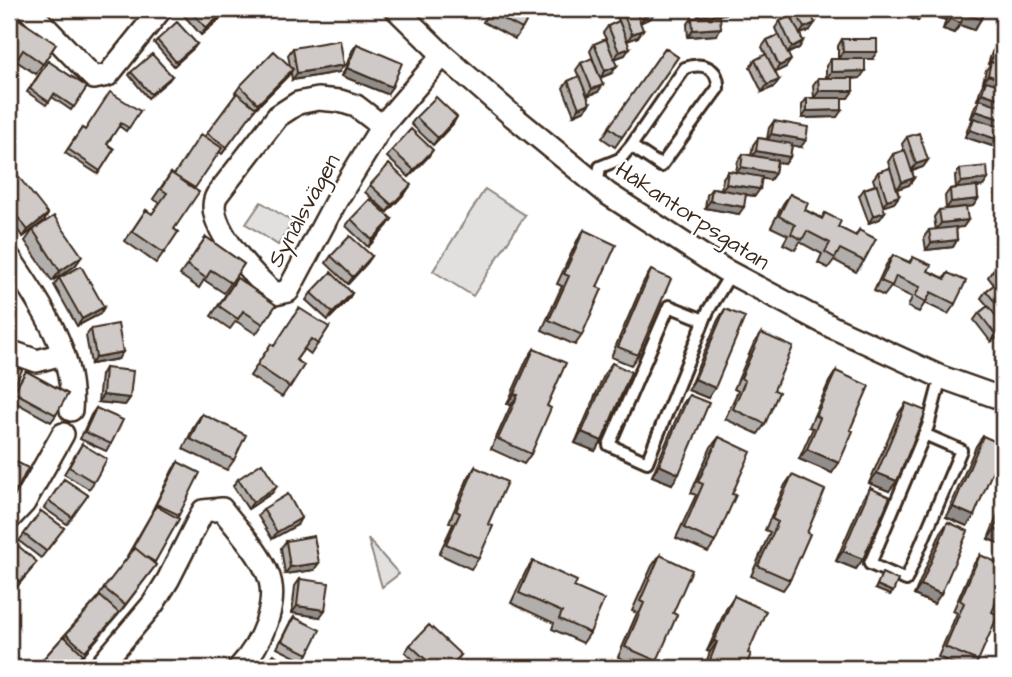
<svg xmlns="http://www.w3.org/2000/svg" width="1012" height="677" font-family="'Architects Daughter',sans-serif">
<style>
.green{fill:#e2e0de;stroke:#8e857e;stroke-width:2}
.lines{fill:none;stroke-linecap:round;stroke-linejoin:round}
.service-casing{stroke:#3b2a1e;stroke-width:16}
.minor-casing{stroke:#3b2a1e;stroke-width:26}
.service{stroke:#fff;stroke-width:10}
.minor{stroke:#fff;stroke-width:21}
.wall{fill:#b2aeab;stroke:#3b2a1e;stroke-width:2}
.shaded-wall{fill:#918d8b;stroke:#3b2a1e;stroke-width:2}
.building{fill:#cfcac7;stroke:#3b2a1e;stroke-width:2}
.labels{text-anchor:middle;stroke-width:5;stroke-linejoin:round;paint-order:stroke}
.street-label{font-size:23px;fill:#3b2a1e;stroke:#fff}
</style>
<rect width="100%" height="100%" fill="#fff"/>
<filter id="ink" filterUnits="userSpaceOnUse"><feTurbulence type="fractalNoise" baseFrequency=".0143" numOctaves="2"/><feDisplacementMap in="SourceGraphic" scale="14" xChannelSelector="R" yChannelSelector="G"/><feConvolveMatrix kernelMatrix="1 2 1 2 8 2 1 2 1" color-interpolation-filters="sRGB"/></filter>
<g filter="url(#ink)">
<!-- green -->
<path class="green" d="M485 189 525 215 473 296 433 271Z
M261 202 293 222 278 245 246 224Z
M368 539 399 574 382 587Z"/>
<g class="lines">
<!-- service casing -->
<g class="service-casing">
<path id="service" d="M597 186 600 167 620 159 631 146 685 68C702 62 719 67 718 88L661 166 631 146
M704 320 669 306 609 445 647 462 708 311 731 273
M924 434 961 450 906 580 870 564 928 426 941 377"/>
</g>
<!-- minor casing -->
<g class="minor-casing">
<path id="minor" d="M28 9 94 78 108 75 161 9
M396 9 443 55 514 117 608 194 723 269 832 327 941 377 1003 399
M382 126 356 106 340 101 318 99 298 103 278 116 217 195C201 222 255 277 275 294L288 291 336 201 382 126 443 55
M9 257C39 301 76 354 71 410
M9 351 37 361 62 354
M9 519 24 503 63 434
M99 668 153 604 168 580 203 511 222 509C237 529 257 549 267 572 281 602 260 646 239 668"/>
</g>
<!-- service -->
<use href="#service" class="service"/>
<!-- minor -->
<use href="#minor" class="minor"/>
</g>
<!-- wall -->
<path class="wall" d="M184 9H226L222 17 201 35 181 12Z
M490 9H533L522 29 515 39 483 22Z
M620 9H655L651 18 640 22 638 37 627 41 625 55 614 59 612 73 600 78 590 51 594 44 606 39 603 33 608 26 619 21 616 14Z
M697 9H729L726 14 698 16Z
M787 9H823L812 15 810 30 800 34 803 41 799 48 788 53 786 67 775 72 774 87 762 92 750 67 755 60 766 55 762 47 767 40 778 35 775 28 780 21 790 16Z
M910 9H985L981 19 974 30 960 25 954 33 943 29 946 20 924 13 918 21 907 17Z
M1003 16V118L999 126 992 146 965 137 969 125 973 119 971 118 975 106 979 101 977 100 981 88 984 82H983L986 70 990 65 988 64 992 52 996 46 994 45 998 33 1002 28H1000Z
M692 18 716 35 688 37 687 25Z
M9 30 56 44 36 74 16 61 11 69 9 67Z
M842 39 872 59H865L860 78 853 79 848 98H842L837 117 802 118V105L807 98H814L813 85 818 78H826V66L831 59H838V46Z
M157 40 197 44 194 48 174 66 154 43Z
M357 44 387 94 342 76 352 51Z
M293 48 339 72 292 80 291 72 255 109 222 154 219 152 194 189 174 229 178 232 156 263 125 241 146 210 152 214 160 203 153 199 171 173 174 175 205 136 236 94 235 93 240 86 290 66 288 55Z
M665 48 678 57 615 147 602 138Z
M48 61 87 87 71 110 52 97 46 105 27 92Z
M581 63 598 92 587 96 585 110 574 115 563 88 568 81 579 77 576 70Z
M131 72 172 76 169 80 148 98 129 75Z
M140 111 126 131 119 126 107 144 114 149 98 174 65 153 82 128 85 130Z
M416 117 453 124 433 145 411 124Z
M774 121 801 147 792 145 790 157 785 164 777 162 775 173 770 180 762 178 755 196 746 195 739 214 705 208 707 195 712 188 721 189 723 178 728 171 736 172 738 161 743 154 751 156 753 145 758 138 767 139 769 128Z
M907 137 928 160 923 167 912 171 914 178 909 185 897 189 899 196 894 203 883 206 880 219 869 223 859 196 864 189 875 185 873 179 878 172 890 168 888 162 893 154 904 151 902 144Z
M392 150 428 157 409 177 387 157Z
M960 169 988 179 983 186 977 187 978 199 973 206 946 209 945 196 950 189 956 188 955 176Z
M9 183 48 214 44 221 23 237 9 219Z
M370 185 406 192 387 212 365 192Z
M790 194 805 210 822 218 825 213 838 227 855 236 859 230 864 261 856 272 834 260 828 268 818 263 822 254 800 242 795 250 783 244 788 235 771 227 783 204Z
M939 210 968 220 963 227H956L957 240 953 247 926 250 924 237 929 230H936L934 217Z
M351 219H392L387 226 368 247 346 226Z
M33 230 82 256 75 266 52 281 25 241Z
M584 230 597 287 582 335 575 345 542 330 562 286 557 284 577 241Z
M206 237 244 264 224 293 204 280 199 288 180 275Z
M1003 246V317L999 320 1003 325V331L1001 335 991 342 974 320 979 313 988 306 981 298 986 291 994 285 988 277 993 270 1002 263 996 255Z
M893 255 909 262 913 257 928 271 944 278 948 273 955 304 948 314 925 303 919 312 908 307 912 297 891 287 884 296 874 291 886 265Z
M331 256H372L367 263 348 284 326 263Z
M651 270 638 355 631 365 611 357 644 281Z
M59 278 104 307 100 314 77 326 54 285Z
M237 278 276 305 256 334 236 321 230 329 211 316Z
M311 293H352L348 300 328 320 306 300Z
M725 309 708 398 688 390 718 320Z
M329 327 311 354 304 349 296 360 304 365 282 397 250 376 271 344 274 346Z
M91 329 118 359 91 364 86 336Z
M761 333 765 424 758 434 725 419 738 391 734 389 754 343Z
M534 349 547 406 531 454 524 464 491 449 511 405 507 404 527 359Z
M612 363 595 451 575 443 605 373Z
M105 368 130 398 125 405 98 402 101 375Z
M26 371 56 415 51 422 9 399Z
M836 371 832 473 799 459 813 428 809 427 829 382Z
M689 395 672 484 652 476 682 405Z
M906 403 889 491 869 483 899 413Z
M96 408 111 444 106 451 80 439 91 415Z
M202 414 234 460 227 470 183 449 195 424Z
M983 436 974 516 967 526 946 517 976 446Z
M719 437 715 542 708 552 676 538 696 495 691 493 711 447Z
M82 444 94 482 89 489 64 474Z
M9 458 17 490 12 497 9 496Z
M178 462 179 515 177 518 179 519 154 563 156 565 118 615 72 668H35L97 599 104 588 128 557 127 556 153 511H152L173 469Z
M475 467 479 558 471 569 439 554 453 524 449 522 468 478Z
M792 475 807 533 790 580 783 590 751 576 770 532 765 530 785 485Z
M64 479 88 495 67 524 44 508Z
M238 479 277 486 272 493 248 509 233 486Z
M870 488 863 559 856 569 836 561 863 498Z
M1003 491V545L988 539 1000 509 997 507Z
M263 509 297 525 272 539 258 516Z
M41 511 64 528 41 558 19 541Z
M948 522 934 604 914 595 941 532Z
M286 541 314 570 285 574 281 548Z
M9 550 32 569 15 589 9 583Z
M660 555 657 661 651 668H644L618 657 637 613 632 611 652 566Z
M980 555 978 661 973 668H963L938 657 957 613 953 611 973 565Z
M533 561 574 587 590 633 583 643 552 629 554 623 511 603 526 571Z
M300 579 320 617 292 613 295 586Z
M734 596 745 668H704L710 652 707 651 727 607Z
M294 617 308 654 303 661 277 648 289 624Z
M410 645 461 655 451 668H422L405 652Z"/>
<!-- shaded-wall -->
<path class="shaded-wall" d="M702 9H729L726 14 698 16Z
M816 9H823L811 16Z
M913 9H949L953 10 946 20 924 13 918 21 907 17Z
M227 10 222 17 201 35 206 28Z
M656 11 651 18 640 23 645 16Z
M964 14 981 19 974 30 960 25 954 33 943 29 950 19Z
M815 23 810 30 799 35 804 28Z
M721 28 716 35 688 37 693 30Z
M643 30 638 37 627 41 632 34Z
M999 38 1003 40V48L994 45Z
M803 41 799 48 787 54 792 47Z
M630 48 625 55 614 59 619 52Z
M843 52H877L872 59H838Z
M993 57 1003 61V69L991 62 990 65 988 64Z
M791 60 786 67 774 73 779 66Z
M344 65 339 72 292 80 297 73Z
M617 66 612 73 600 78 605 71Z
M347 68 392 87 387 94 342 76Z
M293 69 288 76 255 109 222 154 258 104Z
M865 71 860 78 826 79 831 72Z
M988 75 1003 80V89L983 82Z
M779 80 774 87 762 92 767 85Z
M603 85 598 92 587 96 592 89Z
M819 91H853L848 98H814Z
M982 93 1003 100V109L977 100Z
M590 103 585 110 574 115 579 108Z
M842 110 837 117 802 118 807 111Z
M976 111 1003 120 998 127 971 118Z
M457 117 453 124 433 145 438 138Z
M970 130 996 139 992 146 965 137Z
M771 134 806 140 801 147 767 141Z
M433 150 428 157 409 177 414 170Z
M756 151 790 157 785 164 751 158Z
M928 160 923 167 911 171 916 164Z
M741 167 775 173 770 180 736 174Z
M914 178 909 185 897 189 902 182Z
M988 179 983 186 956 189 961 182Z
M726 184 760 189 755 196 721 191Z
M411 185 406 192 387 212 392 205Z
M899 196 894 203 882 207 887 200Z
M978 199 973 206 946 209 951 202Z
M710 201 744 207 739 214 705 208Z
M885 212 880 219 869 223 873 216Z
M48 214 44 221 23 237 28 230Z
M392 219 387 226 368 247 372 240Z
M968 220 963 227 936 230 941 223Z
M957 240 953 247 926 250 931 243Z
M82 256 75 266 52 281 60 271Z
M372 256 367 263 348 284 353 277Z
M352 293 348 300 328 320 333 313Z
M104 307 100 314 77 326 82 319Z
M1003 330 1001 335 991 342 996 335Z
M123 352 118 359 91 364 96 357Z
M695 379 715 388 708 398 688 390Z
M514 394 518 395 511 405 507 404Z
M103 395 130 398 125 405 98 402Z
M582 432 602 441 595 451 575 443Z
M807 449 839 463 832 473 799 459Z
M659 465 679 474 672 484 652 476Z
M877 473 897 481 889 491 869 483Z
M277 486 272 493 248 509 253 502Z
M953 507 974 516 967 526 946 517Z
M301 518 297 525 272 539 277 532Z
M995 529 1003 532V545L988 539Z
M843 551 863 559 856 569 836 561Z
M319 563 314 570 285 574 290 567Z
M877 585 893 592 890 595 875 589Z
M921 585 941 594 934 604 914 595Z
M297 606 325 610 320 617 292 613Z
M714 641 717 642 710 652 707 651Z"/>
<!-- building -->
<path class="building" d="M189 9H226L227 10 206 28Z
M492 9H533L522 29 490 12Z
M621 9H635L643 30 632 34Z
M642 9H655L656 11 645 16Z
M795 9H809L815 23 804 28Z
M949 9H985L981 19 964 14 961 23 950 19 953 10Z
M720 16 721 28 693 30 692 18Z
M791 16 803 41 792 47 780 21Z
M17 18 56 44 43 64 23 50 18 58 9 52V31Z
M619 21 630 48 619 52 608 26Z
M177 22 197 44 176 62 157 40Z
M1003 26V40L999 38Z
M779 35 791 60 779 66 767 40Z
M606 39 617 66 605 71 594 44Z
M842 39H877V52H843Z
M340 40 344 65 297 73 293 48Z
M357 44 402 63 392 87 347 68Z
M997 45 1003 47V61L993 57Z
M665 48 678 57 622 137 609 127Z
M274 51 293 69 258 104 240 86Z
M152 54 172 76 151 94 131 72Z
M766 54 779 80 767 85 755 60Z
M592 58 603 85 592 89 581 63Z
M831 59H865V71L831 72Z
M48 61 87 87 74 107 54 94 49 102 30 89Z
M991 62 1003 66V80L988 75Z
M579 76 590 103 579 108 568 81Z
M818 78H853V91H819Z
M986 81 1003 86V100L982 93Z
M110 92 140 111 129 128 121 123 107 144 114 149 100 171 68 149 82 128 85 130Z
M237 93 256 108 227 147 207 133Z
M436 97 457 117 438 138 416 117Z
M807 98H842V110L807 111Z
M980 99 1003 107V120L976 111Z
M974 118 1001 127 996 139 970 130Z
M774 121 808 127 806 140 771 134Z
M411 129 433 150 414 170 392 150Z
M919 133 928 160 916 164 907 137Z
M201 134 222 148 195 188 174 175Z
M758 138 792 144 790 157 756 151Z
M905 150 914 178 902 182 893 154Z
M743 154 777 160 775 173 741 167Z
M389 164 411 185 392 205 370 185Z
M987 166 988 179 961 182 960 169Z
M890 168 899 196 887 200 878 172Z
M728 171 762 177 760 189 726 184Z
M171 173 199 192 174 229 178 232 164 253 132 231 146 210 152 214 167 193 161 189Z
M18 176 48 214 28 230 9 206V183Z
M877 185 885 212 873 216 864 189Z
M977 186 978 199 951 202 950 189Z
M712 188 746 194 744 207 710 201Z
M790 194 808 203 805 210 822 219 825 213 841 221 838 227 856 236 859 230 876 239 864 261 840 249 835 258 825 252 830 243 807 231 802 240 791 234 795 225 779 216Z
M370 199 392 219 372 240 351 219Z
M966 207 968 220 941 223 939 210Z
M54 216 82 256 60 271 33 230Z
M956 227 957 240 931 243 929 230Z
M584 230 616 245 597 287 602 289 582 335 549 320 569 276 564 274Z
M350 236 372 256 353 277 331 256Z
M206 237 244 264 231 283 211 270 206 278 187 265Z
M893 255 910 263 913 257 931 265 928 271 945 279 948 273 966 281 955 304 931 292 926 302 915 296 920 287 896 276 892 286 881 281Z
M1002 262 1003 263V283L993 270Z
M81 266 104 307 82 319 59 278Z
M651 270 671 279 638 355 618 347Z
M331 272 352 293 333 313 311 293Z
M237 278 276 305 263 324 243 311 238 319 219 306Z
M995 284 1003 293V312L986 291Z
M988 306 1003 325V330L996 335 979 313Z
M299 308 329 327 318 344 311 339 296 360 304 365 290 387 257 365 271 344 274 346Z
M725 309 745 317 715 388 695 379Z
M118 324 123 352 96 357 91 329Z
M761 333 793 347 774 390 779 392 765 424 733 409 745 381 741 378Z
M534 349 566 363 547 406 551 408 531 454 498 439 518 395 514 394Z
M612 363 631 372 602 441 582 432Z
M9 364 22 370 12 391 9 390Z
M105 368 133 371 130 398 103 395Z
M26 371 68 394 56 415 14 392Z
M836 371 869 386 850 430 853 431 839 463 807 449 820 418 816 416Z
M689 395 709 403 679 474 659 465Z
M906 403 926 411 897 481 877 473Z
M96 408 123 420 111 444 85 432Z
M202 414 246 435 234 460 190 439Z
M983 436 1003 445V446L974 516 953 507Z
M719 437 751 452 732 494 736 495 715 542 684 528 703 484 698 482Z
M82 444 107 459 94 482 69 467Z
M9 458 28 468 17 490 9 486Z
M178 462 200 473 179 515 156 504Z
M262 463 277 486 253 502 238 479Z
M475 467 507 482 488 524 493 526 479 558 446 544 460 513 456 511Z
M792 475 825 490 807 533 810 534 790 580 758 566 778 522 772 519Z
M64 479 88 495 72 517 49 501Z
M870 488 890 497 863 559 843 551Z
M288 494 301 518 277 532 263 509Z
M156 506 179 519 155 562 145 556 135 548 134 550 132 549Z
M1003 510V532L995 529Z
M41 511 64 528 46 551 24 534Z
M948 522 968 531 941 594 921 585Z
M314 536 319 563 290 567 286 541Z
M15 543 37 562 20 582 9 572V550Z
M135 548 156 565 125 605 104 588Z
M660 555 692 570 673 613 677 615 657 661 625 647 644 603 640 601Z
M980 555 1003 565V587L992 612 998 615 978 661 945 647 964 603 960 600Z
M533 561 577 581 574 587 604 600 590 633 559 619 562 612 519 593Z
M882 573 898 580 893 592 877 585Z
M300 579 329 583 325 610 297 606Z
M100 596 119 613 85 651 66 634Z
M734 596 766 611 748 653 751 654 745 668H707L717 642 714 641Z
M294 617 320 630 308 654 282 641Z
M429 625 461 655 449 668H435L410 645Z
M64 636 83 654 71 668H35Z
M274 654 291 668H262Z"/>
</g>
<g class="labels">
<!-- street labels -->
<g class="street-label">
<text transform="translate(303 210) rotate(-61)" y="8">Synålsvägen</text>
<text transform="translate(693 215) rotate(33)" y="8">Håkantorpsgatan</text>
</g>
</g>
<!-- margin -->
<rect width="1012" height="677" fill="none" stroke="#fff" stroke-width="35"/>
<rect x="18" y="18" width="977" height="642" fill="none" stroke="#3b2a1e" stroke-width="2.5" filter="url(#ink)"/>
</svg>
